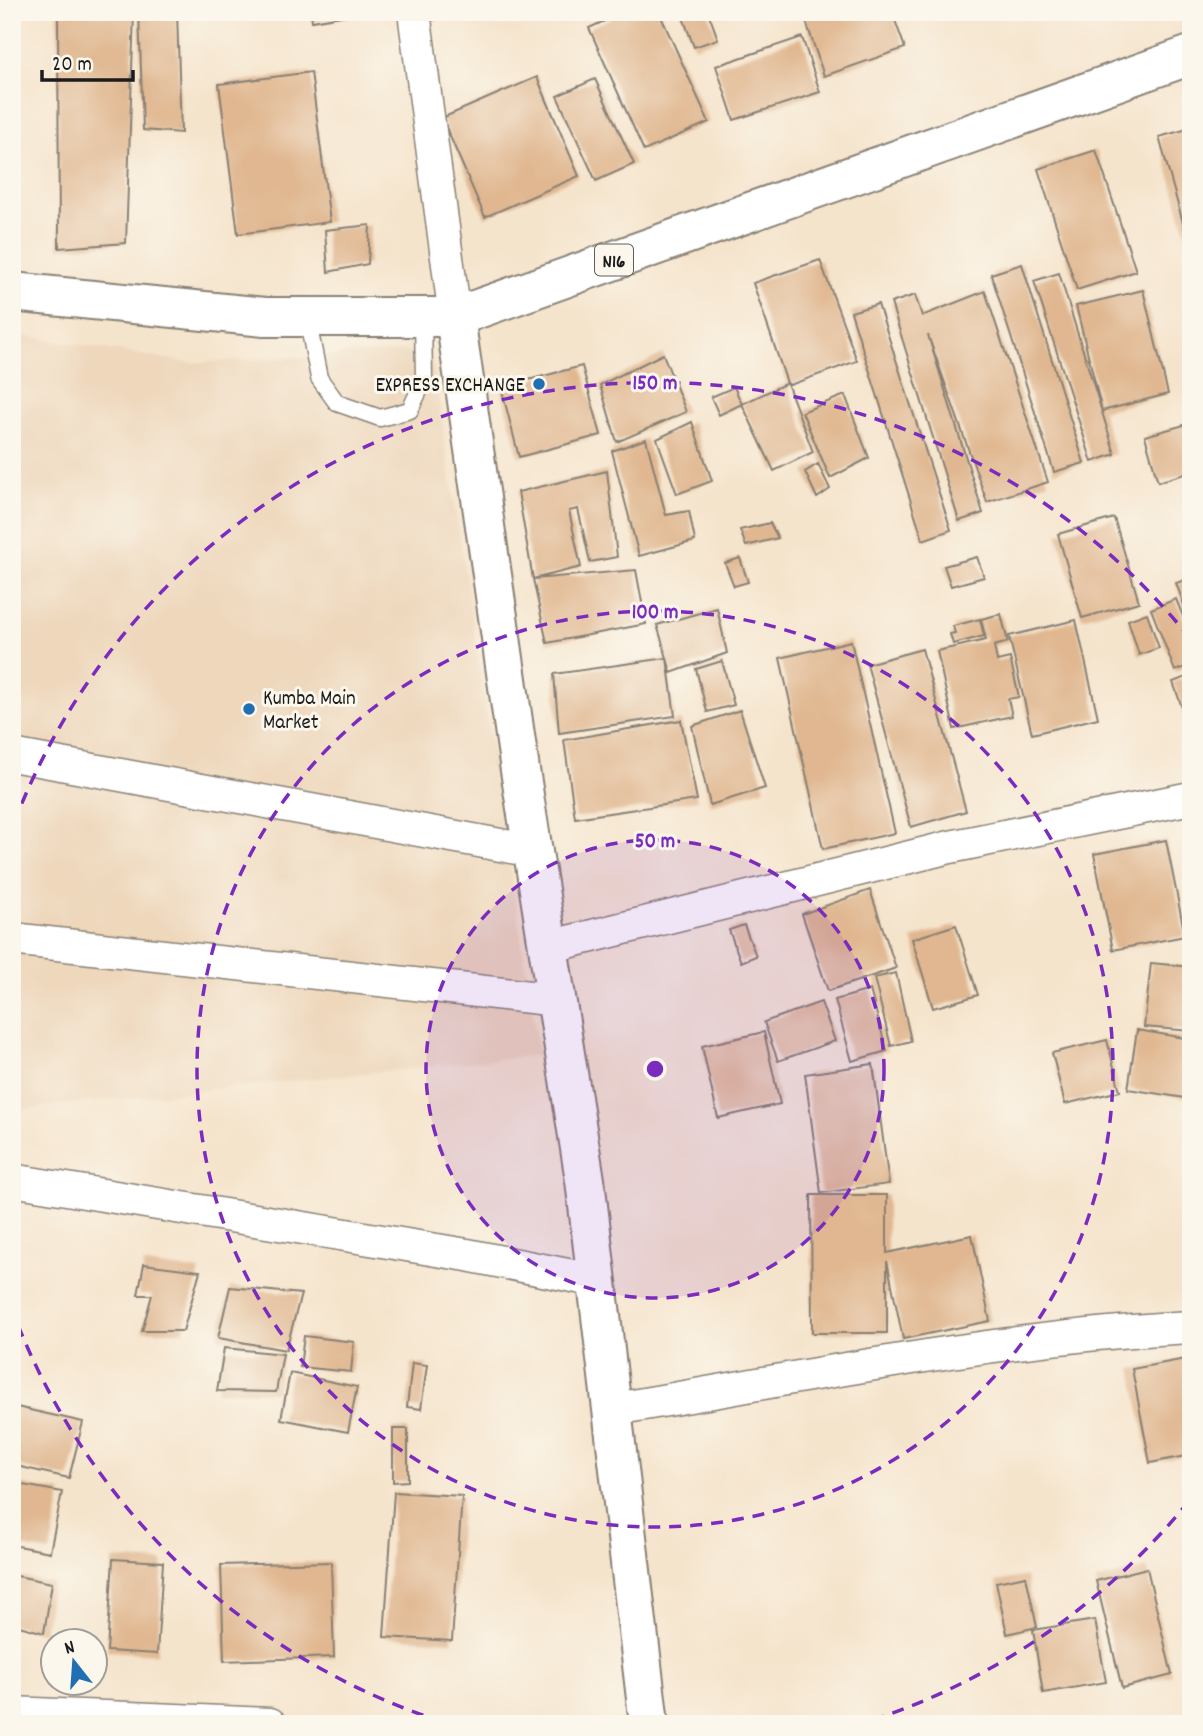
<svg xmlns="http://www.w3.org/2000/svg" width="1203" height="1736" font-family="Dekko,sans-serif">
<style>
.built{fill:#eed7bb}
.building{fill:#e0b790}
.lines{fill:none;stroke-linecap:round;stroke-linejoin:round}
.service-casing{stroke:#888074;stroke-width:19}
.minor-casing{stroke:#888074;stroke-width:35}
.tertiary-casing{stroke:#888074;stroke-width:42}
.trunk-casing{stroke:#888074;stroke-width:42}
.service{stroke:#fff;stroke-width:16}
.minor{stroke:#fff;stroke-width:32}
.tertiary{stroke:#fff;stroke-width:38}
.trunk{stroke:#fff;stroke-width:38}
.ring{fill:none;stroke:#7b2cbf;stroke-width:3.5;stroke-dasharray:12 9}
.poi-dot{fill:#1f6fb2;stroke:#fbf7ec;stroke-width:2.5}
.labels{text-anchor:middle;stroke-width:6;stroke-linejoin:round;paint-order:stroke}
.shield{fill:#fbf7ec;stroke:#5f5e5a;stroke-width:2}
.shield-label{font-size:19px;font-weight:bold;fill:#1c1c1c}
.poi-label{font-size:21px;fill:#1c1c1c;stroke:#fbf7ec;text-anchor:end}
.centre{fill:#7b2cbf;stroke:#fbf7ec;stroke-width:3.5}
.ring-label{font-size:21px;text-anchor:middle;font-weight:bold;fill:#7b2cbf;stroke:#fbf7ec;stroke-width:6;stroke-linejoin:round;paint-order:stroke}
</style>
<rect width="100%" height="100%" fill="#fbf7ec"/>
<filter id="ink" filterUnits="userSpaceOnUse"><feTurbulence type="fractalNoise" baseFrequency=".0143" numOctaves="2"/><feDisplacementMap in="SourceGraphic" scale="14" xChannelSelector="R" yChannelSelector="G"/><feConvolveMatrix kernelMatrix="1 2 1 2 8 2 1 2 1" color-interpolation-filters="sRGB"/></filter>
<filter id="wash" filterUnits="userSpaceOnUse"><feTurbulence type="fractalNoise" baseFrequency=".00686" numOctaves="4" result="noise"/><feDisplacementMap in="SourceGraphic" scale="28" xChannelSelector="R" yChannelSelector="G"/><feGaussianBlur stdDeviation="1.57" result="paint"/><feColorMatrix in="noise" values="0 0 0 0 0 0 0 0 0 0 0 0 0 0 0 0 0 1.4 0 .05"/><feComposite in="paint" operator="in"/></filter>
<g filter="url(#wash)">
<rect width="100%" height="100%" fill="#f5e4cc"/>
<!-- built -->
<path class="built" d="M12 334 191 363 431 350 539 1055 14 1110 12 1124Z"/>
<g id="blocks">
<!-- building -->
<path class="building" d="M58 12H134L126 243 59 248Z
M139 12H177L181 133 143 130Z
M311 12H353V14L312 21Z
M432 12H463V13L433 20Z
M624 12H659L709 122 644 151 589 28Z
M681 12H708L718 39 694 47Z
M803 12H892L905 48 824 76Z
M802 37 820 92 734 120 716 66Z
M311 72 330 222 238 234 219 84Z
M537 77 579 176 485 217 442 118Z
M595 79 634 164 596 181 557 96Z
M1191 128V248H1190L1159 137Z
M1096 150 1136 271 1077 290 1038 169Z
M370 225 368 264 328 272 325 230Z
M820 260 857 361 790 385 787 383 813 452 774 471 742 404 787 383 753 283Z
M1022 264 1084 463 1054 472 991 274Z
M1059 273 1115 454 1092 462 1034 281Z
M1143 290 1168 394 1102 411 1076 306Z
M985 291 1048 482 987 502 928 335 983 513 959 521 891 303 915 295 922 316Z
M878 304 951 530 923 540 851 312Z
M663 354 686 412 617 442 600 385Z
M582 366 601 435 519 457 501 387Z
M734 387 742 404 719 415 711 397Z
M845 395 869 458 830 478 802 412Z
M692 422 712 481 677 494 657 439Z
M1191 423V472L1158 482 1145 436Z
M646 439 666 515 689 511 695 541 639 556 612 451Z
M818 464 830 489 817 498 805 472Z
M607 471 617 557 590 562 578 509 569 511 581 567 533 579 636 570 646 624 547 643 533 579 518 492Z
M1191 494V522H1190L1182 496Z
M1114 518 1139 602 1082 618 1058 534Z
M770 523 778 538 746 546 740 530Z
M977 557 984 577 951 586 944 566Z
M740 558 748 582 734 586 725 563Z
M1191 578V621H1190L1176 583Z
M1176 599 1191 636V665L1175 671 1151 609Z
M717 608 727 653 671 673 667 658 675 716 559 733 554 674 667 658 657 625Z
M1147 613 1159 648 1139 655 1128 620Z
M1001 614 1008 642 994 646 997 661 1010 658 1019 697 1008 699 1012 716 954 729 937 651 986 640 981 619Z
M980 619 984 636 953 644 950 634 955 633 953 626Z
M1076 620 1098 718 1032 734 1009 636Z
M851 641 895 833 823 849 780 658Z
M922 649 966 811 911 827 867 664Z
M722 661 734 705 707 712 696 669Z
M1191 675V730H1190L1173 682Z
M740 710 765 788 710 805 692 726Z
M681 720 697 800 575 818 564 740Z
M1166 840 1185 936 1113 950 1094 854Z
M870 890 896 968 828 991 802 914Z
M744 925 756 956 741 962 729 930Z
M956 925 978 995 933 1008 912 939Z
M1151 963 1191 967V1031L1144 1027Z
M896 973 911 1041 891 1046 874 978Z
M870 990 887 1051 852 1061 835 1000Z
M821 1002 835 1041 778 1061 764 1022Z
M1137 1030 1191 1039V1099L1128 1089Z
M764 1032 780 1104 718 1118 702 1046Z
M1107 1040 1120 1091 1065 1104 1052 1053Z
M873 1064 889 1184 821 1193 805 1074Z
M811 1195H887V1253L972 1235 990 1321 903 1339 887 1261V1333H812Z
M144 1264 200 1271 183 1331H142L152 1295H138Z
M230 1287 301 1294 286 1350 218 1338Z
M304 1336 354 1342 351 1372 300 1367Z
M224 1348 283 1354 276 1392 217 1391Z
M1191 1358V1455L1150 1463 1132 1369Z
M412 1363 427 1365 421 1409 407 1407Z
M290 1373 357 1387 348 1432 281 1419Z
M12 1406 83 1422 69 1478 12 1465Z
M393 1429H408V1481L393 1482Z
M12 1483 62 1492 50 1552 12 1545Z
M394 1492 462 1496 452 1641 384 1637Z
M113 1559 163 1562 157 1654 107 1651Z
M331 1562 334 1657 224 1661 221 1565Z
M1147 1568 1172 1675 1122 1688 1096 1581Z
M12 1575 52 1583 44 1633 12 1624Z
M1026 1576 1037 1627 1007 1634 996 1582Z
M1095 1620 1106 1682 1043 1693 1033 1630Z"/>
</g>
</g>
<g filter="url(#ink)">
<use href="#blocks" fill-opacity="0" stroke="#888074" stroke-width="2"/>
<g class="lines">
<!-- service casing -->
<g class="service-casing">
<path id="service" d="M307 317 319 378 337 403 380 418 410 410 424 380 423 316"/>
</g>
<!-- minor casing -->
<g class="minor-casing">
<path id="minor" d="M414 12 455 317
M12 755 533 851
M12 939 557 1000
M548 947 950 847 1191 798
M12 1180 467 1255 598 1281
M614 1409C805 1377 997 1337 1191 1327
M12 1713 270 1724"/>
</g>
<!-- tertiary casing -->
<g class="tertiary-casing">
<path id="tertiary" d="M455 317 520 770 585 1180 649 1724"/>
</g>
<!-- trunk casing -->
<g class="trunk-casing">
<path id="trunk" d="M12 292 265 317H455L1191 55"/>
</g>
<!-- service -->
<use href="#service" class="service"/>
<!-- minor -->
<use href="#minor" class="minor"/>
<!-- tertiary -->
<use href="#tertiary" class="tertiary"/>
<!-- trunk -->
<use href="#trunk" class="trunk"/>
</g>
</g>
<!-- distance rings -->
<circle cx="655" cy="1069" r="229" fill="#7b2cbf" fill-opacity=".12"/>
<g class="ring">
<circle cx="655" cy="1069" r="229"/>
<circle cx="655" cy="1069" r="458"/>
<path d="M1189 1501A687 687 0 0 1 867 1722M443 1722A687 687 0 0 1 14 1315M14 823A687 687 0 0 1 1189 637"/>
</g>
<!-- markers -->
<g class="poi-dot">
<circle cx="539" cy="384" r="7"/>
<circle cx="249" cy="709" r="7"/>
</g>
<g class="labels">
<!-- shield labels -->
<rect class="shield" x="595" y="244.5" width="38" height="31" rx="5"/>
<g class="shield-label">
<text x="614" y="267">N16</text>
</g>
<!-- poi labels -->
<g class="poi-label">
<text x="525" y="391">EXPRESS EXCHANGE</text>
<text x="263" y="704" text-anchor="start">Kumba Main<tspan x="263" dy="24">Market</tspan></text>
</g>
</g>
<circle cx="655" cy="1069" r="10" class="centre"/>
<g class="ring-label">
<text x="655" y="389">150 m</text>
<text x="655" y="618">100 m</text>
<text x="655" y="847">50 m</text>
</g>
<!-- margin -->
<rect width="1203" height="1736" fill="none" stroke="#fbf7ec" stroke-width="42"/>
<!-- north arrow -->
<g transform="translate(74 1662) rotate(343)"><circle r="33" fill="#fbf7ec" stroke="#a29f99" stroke-width="2"/>
<path d="M0-5L12 26L0 18L-12 26Z" fill="#1f6fb2"/>
<text y="-10" font-size="19" font-weight="bold" text-anchor="middle" fill="#1c1c1c">N</text>
</g>
<!-- scale -->
<path d="M42 70v10h91v-10" fill="none" stroke="#1c1c1c" stroke-width="3.5"/>
<text x="52" y="70" font-size="21" fill="#1c1c1c" stroke="#fbf7ec" stroke-width="5" paint-order="stroke">20 m</text>
</svg>
